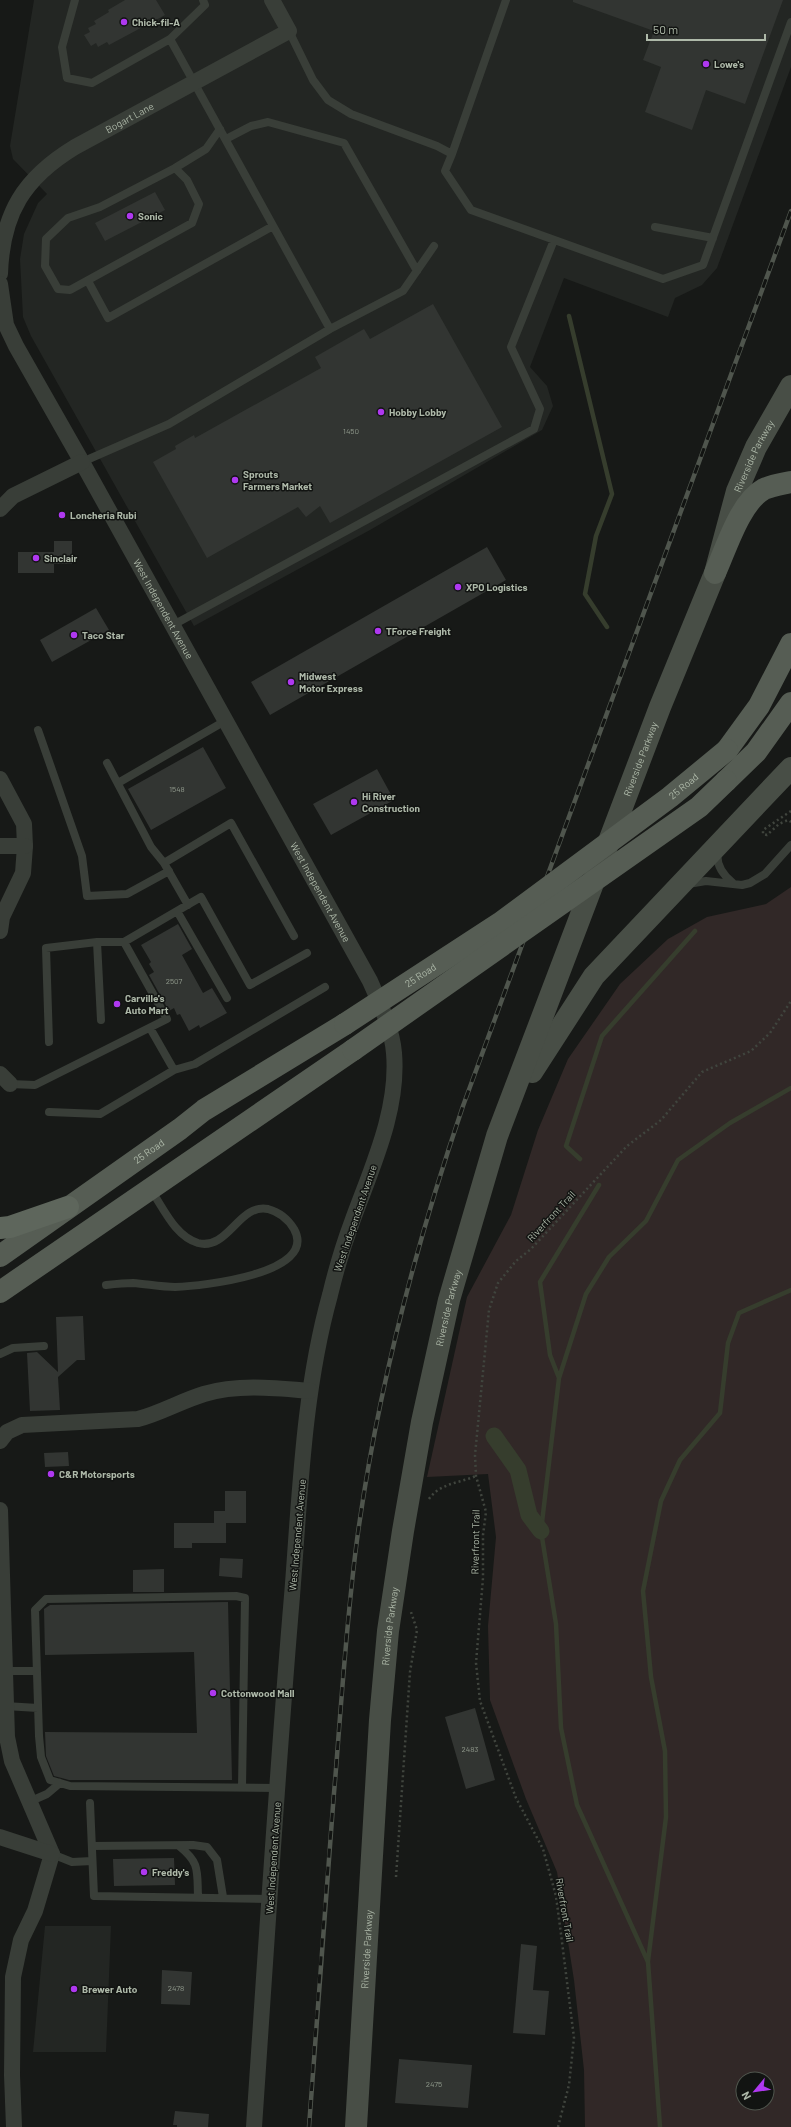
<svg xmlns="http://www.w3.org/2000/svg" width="791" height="2127" font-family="Barlow,sans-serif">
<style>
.built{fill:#232623}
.green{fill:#312827;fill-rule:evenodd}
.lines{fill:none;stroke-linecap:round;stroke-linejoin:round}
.stream{stroke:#363d2d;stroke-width:4.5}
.canal{stroke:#363d2d;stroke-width:17}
.building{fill:#323532}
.path{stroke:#40453e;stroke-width:2.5;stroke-dasharray:2 3;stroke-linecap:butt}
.service{stroke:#393e38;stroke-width:8}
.minor{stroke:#393e38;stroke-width:16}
.secondary{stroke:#484e46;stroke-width:22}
.primary{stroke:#565d54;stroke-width:22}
.trunk{stroke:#5e665c;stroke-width:22}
.rail-casing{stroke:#4f554d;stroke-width:4.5}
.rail{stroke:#121412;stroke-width:3;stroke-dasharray:9;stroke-linecap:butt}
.primary-bridge{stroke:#565d54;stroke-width:22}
.poi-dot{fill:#af38f0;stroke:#121412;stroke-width:1.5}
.labels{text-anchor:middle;stroke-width:3;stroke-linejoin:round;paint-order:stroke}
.number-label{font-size:8px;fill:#8f988b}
.poi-label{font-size:10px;font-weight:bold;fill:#aeb9a9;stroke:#121412;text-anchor:start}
.street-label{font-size:10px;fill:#aeb9a9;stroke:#121412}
</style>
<rect width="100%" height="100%" fill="#171917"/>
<!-- built -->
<path class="built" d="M34 0H791V67L717 268 702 285 675 298 668 317 564 278 530 367 547 386 553 406 542 430 370 530 194 626 31 336 23 317 20 259 24 234 38 203 47 194 13 159 10 146Z
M45 1926H111L106 2052H33Z"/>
<!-- green -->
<path class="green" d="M791 887V2127H585L584 2070 574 1980 557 1872 526 1799 490 1700 488 1626 496 1537 488 1474 427 1477 467 1297 511 1215 538 1130 568 1059 620 984 668 939 707 917 766 904ZM743 2079H767V2103H743Z"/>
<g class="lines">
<!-- stream -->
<path class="stream" d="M569 316 612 494 596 536 585 594 607 627
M580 1159 566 1146 602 1036 695 931
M599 1185 540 1282 550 1355 559 1378 541 1531 556 1624 561 1728 577 1805 648 1962 660 2127
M559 1378 586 1294 609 1257 646 1221 678 1160 730 1123 791 1088
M648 1961 666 1817 665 1751 651 1677 643 1591 661 1501 680 1460 720 1413 728 1343 739 1313 791 1290"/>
<!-- canal -->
<path class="canal" d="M494 1436 518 1470 529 1515 541 1531"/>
</g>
<!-- building -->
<path class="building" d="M125 0H156L165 15 109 45 107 42 98 47 96 43 91 46 84 35 90 32 88 28 96 24 94 21 109 12 108 10Z
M573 0H783L745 104 706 90 692 130 645 112 661 67 643 60 654 31 573 2Z
M155 192 165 210 105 241 95 223Z
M433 304 502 427 330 523 320 506 306 517 298 507 207 558 153 462 176 449 175 446 194 435 195 438 321 368 315 357 364 329 370 339Z
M54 541H72V564H54V573H18V552H54Z
M487 547 506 580 270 715 251 682Z
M96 608 109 630 52 662 40 640Z
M203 747 226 788 151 830 128 789Z
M377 769 394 800 331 835 313 804Z
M178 924 192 949 182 955 203 993 212 988 227 1013 200 1028 199 1025 189 1031 180 1014 177 1015 174 1008 169 1011 149 975 154 972 149 964 151 962 141 945Z
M83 1316 85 1360H77L58 1377 60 1410 30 1411 27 1353 37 1352 58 1372 56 1317Z
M68 1452 69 1466 45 1467 44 1453Z
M225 1491H246V1523H226V1543H192V1548H174V1523H214V1511H225Z
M220 1558 243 1559 242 1578 219 1576Z
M164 1569V1592H133V1570Z
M228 1602 232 1780H69L54 1776 46 1756 45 1732 197 1733 194 1652 45 1655 44 1609 50 1605Z
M475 1708 495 1780 466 1789 445 1717Z
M174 1858 175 1885 114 1886 113 1859Z
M521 1944 537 1946 533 1990 549 1991 545 2035 513 2033Z
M162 1970 192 1972 190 2005 161 2004Z
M399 2059 472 2065 468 2108 395 2103Z
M175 2111 209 2114 208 2127H177V2125H173Z"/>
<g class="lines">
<!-- path -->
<path class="path" d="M791 811 763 830V834L767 835 779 824 788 820 791 822
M429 1499C440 1483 460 1483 476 1476
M396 1877 410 1672 417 1630 411 1612
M558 2127 569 2085 574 2038 561 1934 556 1896 543 1849 516 1798 480 1701 476 1663 483 1578V1535L486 1512 476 1476 475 1455 489 1310 498 1283 516 1261 531 1249 627 1146 661 1120 702 1072 751 1051 770 1033 791 1001"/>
<!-- service -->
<path class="service" d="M75 0 62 47 67 78 92 83 170 39 205 5 203 0
M289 31 313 80 328 100 351 114 437 146 452 154 506 0
M170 39 330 329
M226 139 251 126 268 122 344 143 417 271
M452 154 445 171 471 210 663 279 703 265 791 22
M175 168 187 180 199 204 192 223 70 290 58 289 45 266 46 239 68 218 100 207 175 168 206 149 220 129
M655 227 713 238
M88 281 108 318 273 226
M82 462 169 424 330 329 403 291 434 246
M173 625 534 429 540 409 511 347 554 240
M38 730 82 856 87 896 127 894 169 871
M107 763 151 847 164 863
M118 783 225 721
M718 850C715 864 723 875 733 883
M688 884 706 881 742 885 750 883 765 874 791 845
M188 905 164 863 231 823 294 936
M177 911 227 998
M97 942 101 1020
M124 942 201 897 250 985 307 953
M174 1070 195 1064 325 987
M10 1084 35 1085 167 1019 124 942H97L46 948 49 1042
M49 1112 100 1114 174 1070 150 1028
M106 1285C115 1284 124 1283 133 1283 147 1284 161 1287 175 1287 201 1286 319 1274 294 1229 288 1219 279 1212 268 1209 239 1203 228 1251 198 1243 175 1236 164 1209 151 1190
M0 1354 13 1348 44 1346
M4 1671H37
M5 1706 38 1708
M242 1787 245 1598 236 1596 46 1599 35 1610 39 1736 41 1757 50 1780 70 1786 277 1788
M31 1801 47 1794 60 1783
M90 1803 94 1896 270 1899
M92 1846 193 1845 207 1847 217 1860 223 1897
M179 1846C200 1863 197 1870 198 1896
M52 1854 72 1862 92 1861"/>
<!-- minor -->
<g class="minor">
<path id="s1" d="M0 274C2 213 24 178 75 147L289 31 272 0"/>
<path id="s2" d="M0 284 6 325 16 346 82 462 370 981C380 1004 392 1028 394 1053 399 1111 371 1169 352 1222 343 1246 336 1270 330 1295 303 1392 300 1496 292 1596 277 1773 266 1950 254 2127"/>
<path d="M0 509 13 496 82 462"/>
<path d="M0 779 24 824 25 846 23 873 2 917 0 931"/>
<path d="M0 846H25"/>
<path d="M0 1074 10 1084"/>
<path d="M0 1441 7 1432 22 1425 138 1419C161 1413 181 1401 204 1394 238 1384 275 1388 310 1391"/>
<path d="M0 1510 7 1737 12 1761 52 1854 35 1911 21 1940 13 1977 12 2075 14 2127"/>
<path d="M0 1837 52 1854"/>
</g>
<!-- secondary -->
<g class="secondary">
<path d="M532 1072 594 976 791 768"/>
<path id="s3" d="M356 2127 380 1720 388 1631 403 1531 422 1422 449 1300 497 1136 660 707 715 573 737 491 756 447 791 386"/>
</g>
<!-- primary -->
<g class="primary">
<path d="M715 573C726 549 740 502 764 489 773 485 782 484 791 482"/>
<path d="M727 750 759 706 791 644"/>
<path d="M726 781 756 752 791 703"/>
<path id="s4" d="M0 1256 180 1129 204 1110 345 1024"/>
<path d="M0 1292 353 1050"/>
</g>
<!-- trunk -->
<path class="trunk" d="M0 1228 10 1227 68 1207"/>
<!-- rail casing -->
<g class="rail-casing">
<path id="rail" d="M309 2127C317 2007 326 1888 336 1769 342 1692 347 1616 357 1540 377 1392 415 1247 463 1106L791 211"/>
</g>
<!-- rail -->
<use href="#rail" class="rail"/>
<!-- primary-bridge -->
<g class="primary-bridge">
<path id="s5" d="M345 1024 500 923 670 797 727 750"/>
<path d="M353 1050 699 807 726 781"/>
</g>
</g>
<!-- markers -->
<g class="poi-dot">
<circle cx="124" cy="22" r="4"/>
<circle cx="706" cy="64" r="4"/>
<circle cx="130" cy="216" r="4"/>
<circle cx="381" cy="412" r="4"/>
<circle cx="235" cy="480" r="4"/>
<circle cx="62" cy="515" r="4"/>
<circle cx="36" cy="558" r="4"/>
<circle cx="458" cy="587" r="4"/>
<circle cx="378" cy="631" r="4"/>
<circle cx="74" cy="635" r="4"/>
<circle cx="291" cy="682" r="4"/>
<circle cx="354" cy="802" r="4"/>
<circle cx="117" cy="1004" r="4"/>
<circle cx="51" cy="1474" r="4"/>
<circle cx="213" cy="1693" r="4"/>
<circle cx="144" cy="1872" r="4"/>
<circle cx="74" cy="1989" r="4"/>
</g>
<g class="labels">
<!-- number labels -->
<g class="number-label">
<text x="351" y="434">1450</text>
<text x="177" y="792">1548</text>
<text x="174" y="984">2507</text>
<text x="470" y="1752">2483</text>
<text x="176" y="1991">2478</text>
<text x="434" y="2087">2475</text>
</g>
<!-- poi labels -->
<g class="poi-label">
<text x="132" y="26">Chick-fil-A</text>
<text x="714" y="68">Lowe's</text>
<text x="138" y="220">Sonic</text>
<text x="389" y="416">Hobby Lobby</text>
<text x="243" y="478">Sprouts<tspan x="243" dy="12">Farmers Market</tspan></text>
<text x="70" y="519">Loncheria Rubi</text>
<text x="44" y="562">Sinclair</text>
<text x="466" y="591">XPO Logistics</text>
<text x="386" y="635">TForce Freight</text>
<text x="82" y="639">Taco Star</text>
<text x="299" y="680">Midwest<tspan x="299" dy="12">Motor Express</tspan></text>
<text x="362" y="800">Hi River<tspan x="362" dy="12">Construction</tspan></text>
<text x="125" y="1002">Carville's<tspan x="125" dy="12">Auto Mart</tspan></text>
<text x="59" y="1478">C&amp;R Motorsports</text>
<text x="221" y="1697">Cottonwood Mall</text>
<text x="152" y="1876">Freddy's</text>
<text x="82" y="1993">Brewer Auto</text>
</g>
<!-- street labels -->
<g class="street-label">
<text dy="4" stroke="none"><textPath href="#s1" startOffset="217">Bogart Lane</textPath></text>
<text dy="4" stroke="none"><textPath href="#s3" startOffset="1732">Riverside Parkway</textPath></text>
<text dy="4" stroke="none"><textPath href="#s2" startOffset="366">West Independent Avenue</textPath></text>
<text dy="4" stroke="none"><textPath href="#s3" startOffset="1408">Riverside Parkway</textPath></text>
<text dy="4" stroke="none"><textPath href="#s5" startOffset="414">25 Road</textPath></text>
<text dy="4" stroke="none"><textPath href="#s2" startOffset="690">West Independent Avenue</textPath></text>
<text dy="4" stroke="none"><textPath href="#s5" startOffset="90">25 Road</textPath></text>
<text dy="4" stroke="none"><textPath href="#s4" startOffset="182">25 Road</textPath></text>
<text transform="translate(551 1216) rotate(-47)" y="4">Riverfront Trail</text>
<text transform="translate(355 1218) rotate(-71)" y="4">West Independent Avenue</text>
<text dy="4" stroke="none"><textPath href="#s3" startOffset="826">Riverside Parkway</textPath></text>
<text transform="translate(297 1535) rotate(-85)" y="4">West Independent Avenue</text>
<text transform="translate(475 1542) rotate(-89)" y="4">Riverfront Trail</text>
<text dy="4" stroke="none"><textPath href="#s3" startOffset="502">Riverside Parkway</textPath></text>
<text transform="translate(273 1858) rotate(-86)" y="4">West Independent Avenue</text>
<text transform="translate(565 1910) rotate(80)" y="4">Riverfront Trail</text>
<text dy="4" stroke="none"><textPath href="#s3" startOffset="178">Riverside Parkway</textPath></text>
</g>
</g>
<!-- north arrow -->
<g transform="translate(755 2091) rotate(241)"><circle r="19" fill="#121412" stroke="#50564e"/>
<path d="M0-3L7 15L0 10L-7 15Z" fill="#af38f0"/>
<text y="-6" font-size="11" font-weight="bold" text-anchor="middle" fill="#aeb9a9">N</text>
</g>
<!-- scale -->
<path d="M647 34v6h118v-6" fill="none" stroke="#aeb9a9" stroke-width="2"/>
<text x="653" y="34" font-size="12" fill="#aeb9a9" stroke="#121412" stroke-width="3" paint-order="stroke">50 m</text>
</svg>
